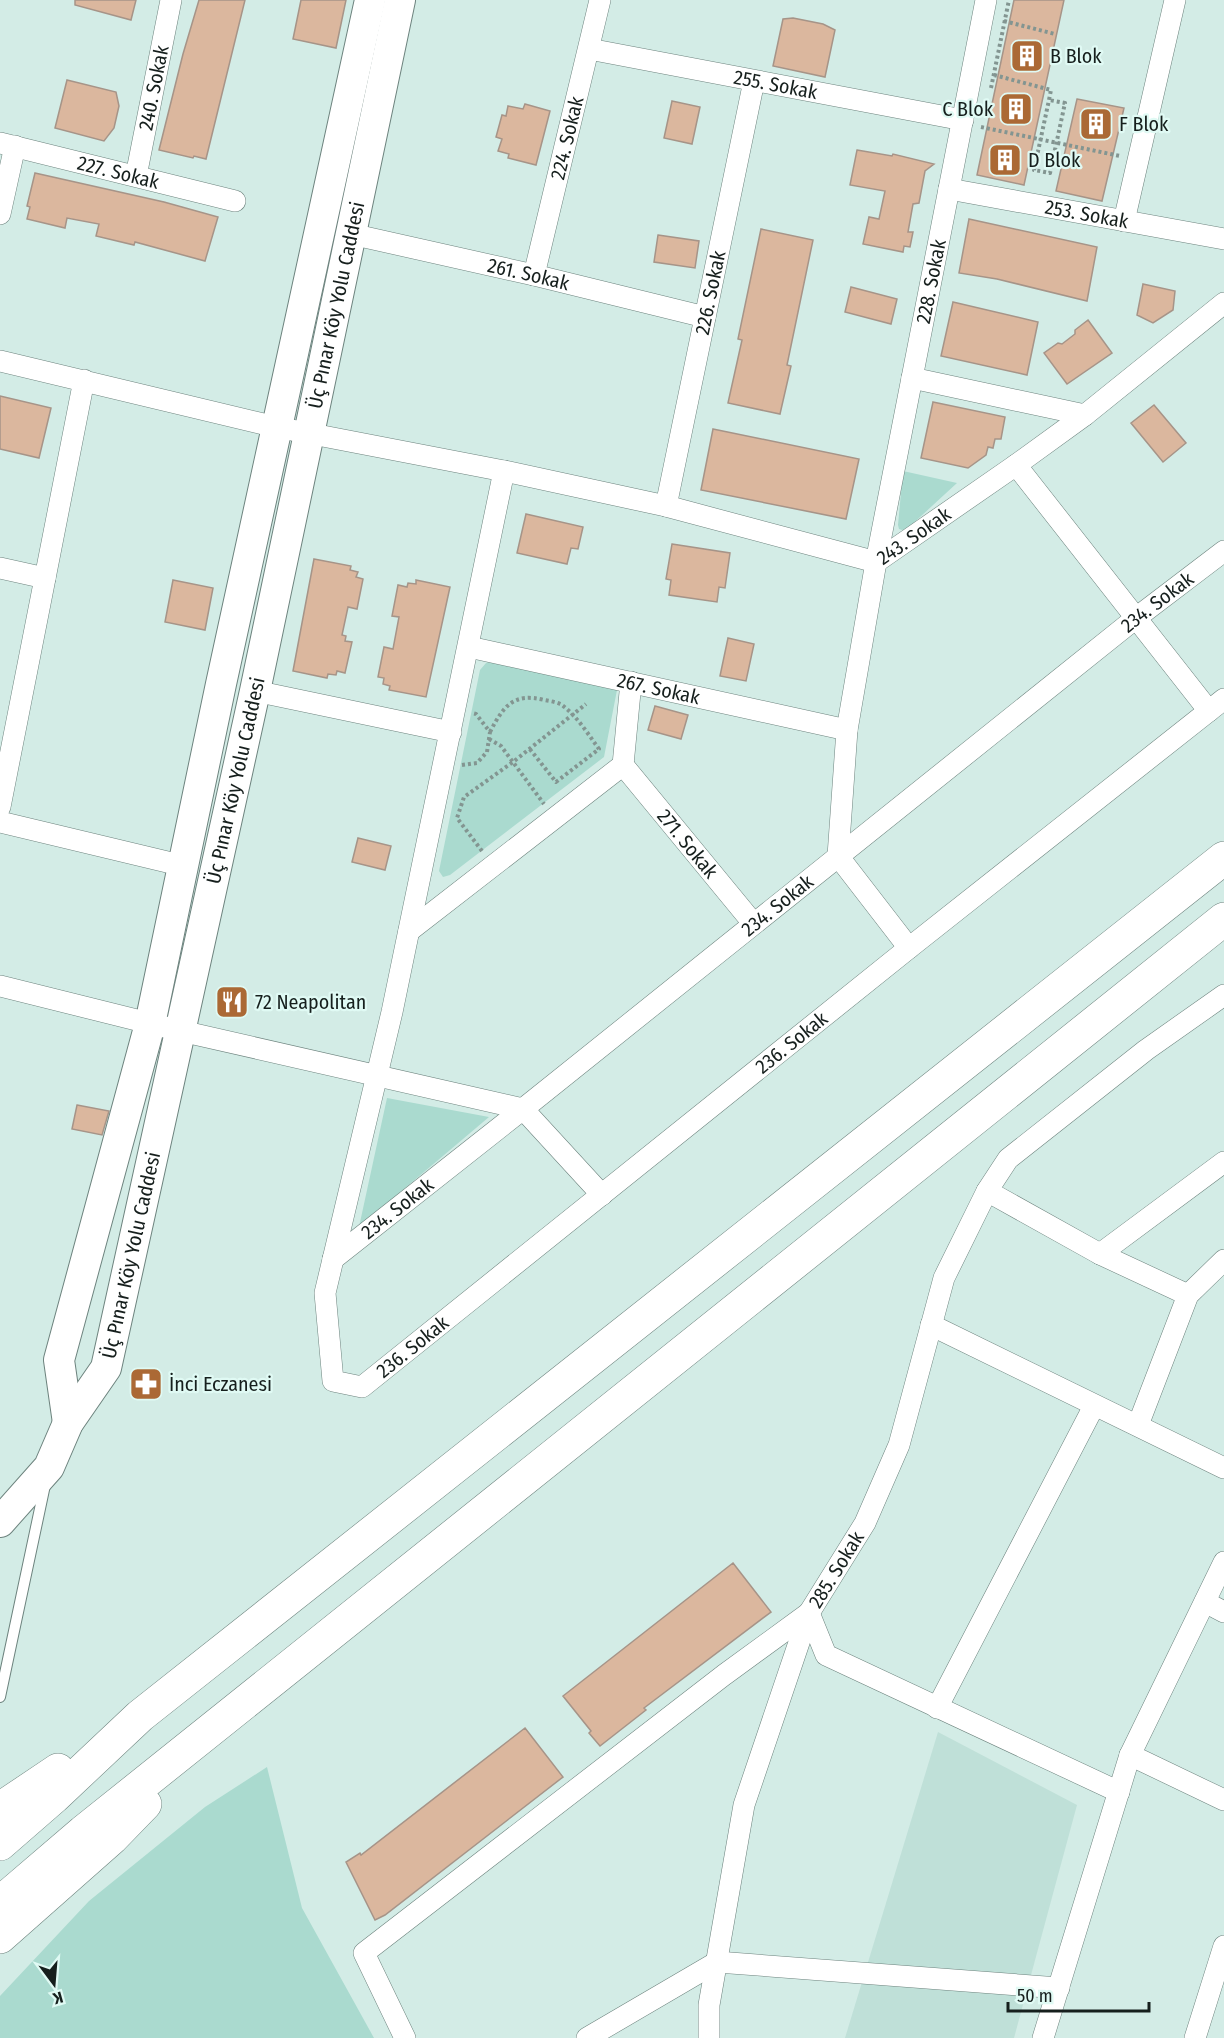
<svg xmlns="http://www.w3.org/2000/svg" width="1224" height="2038" font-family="'Fira Sans Condensed',sans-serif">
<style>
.built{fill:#bfe0d8}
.green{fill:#aadacf}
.building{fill:#dbb79e;stroke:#a69488;stroke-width:1.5}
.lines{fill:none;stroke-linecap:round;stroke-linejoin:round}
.lane-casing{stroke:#6d837e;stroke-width:12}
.street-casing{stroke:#6d837e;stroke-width:22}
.secondary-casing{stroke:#6d837e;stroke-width:32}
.highway-casing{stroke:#6d837e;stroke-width:34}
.path{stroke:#839591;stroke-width:4;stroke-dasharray:3 3;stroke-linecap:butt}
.lane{stroke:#fff;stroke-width:10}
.street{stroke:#fff;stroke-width:21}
.secondary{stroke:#fff;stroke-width:30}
.highway{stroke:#fff;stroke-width:33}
.labels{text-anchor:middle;stroke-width:4.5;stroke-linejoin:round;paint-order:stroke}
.poi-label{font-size:20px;fill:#161f1d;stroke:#e0faf4;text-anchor:start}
.street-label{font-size:20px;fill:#161f1d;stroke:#e0faf4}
</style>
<rect width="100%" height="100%" fill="#d3ece6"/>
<!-- built -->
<path class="built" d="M938 1732 1077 1805 1014 2038H845Z"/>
<!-- green -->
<path class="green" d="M903 471 957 483 907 529 902 530 899 529 898 525Z
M494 661 617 690 604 757 450 875 443 877 439 871 480 670 486 663Z
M387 1098 489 1117 359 1227Z
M267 1767 302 1908 374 2038H0V1996L89 1901 205 1807Z"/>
<!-- building -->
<path class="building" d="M75 0H136L131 20 75 5Z
M199 0H245L206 159 194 156 193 158 159 150 183 54Z
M301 0H346L336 48 293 39Z
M1014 0H1064L1024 185 977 175Z
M793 18 823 24 835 30 825 77 773 66 783 19Z
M67 80 116 92 119 106 114 128 104 141 55 128Z
M1077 99 1124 108 1102 201 1056 191Z
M672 101 700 107 692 144 664 138Z
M525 104 550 111 536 165 508 158 509 154 498 151 502 139 496 137 502 115 506 116 508 106 523 109Z
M857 150 892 156 893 154 934 164 925 171 919 203 913 204 908 232H913L910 247 904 246 903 252 863 244 869 217 879 219 885 191 850 185Z
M35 173 164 202 218 217 205 261 135 242 134 245 96 236 99 224 67 218 65 228 27 219 30 207 27 206Z
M969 219 1097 247 1087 301 997 279 959 273Z
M761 229 813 240 787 365 791 366 780 414 728 403 742 340 738 339Z
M658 235 699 241 695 268 654 262Z
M1143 284 1175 291 1173 310 1153 323 1137 315Z
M851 287 897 299 891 324 845 312Z
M953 302 1038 322 1027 375 941 356Z
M1088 320 1112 353 1067 384 1044 353 1058 343 1062 344 1075 334V330Z
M0 396 51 408 39 458 0 449Z
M933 402 1005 417 1001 439H995L993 448 988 447 986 455 968 468 921 458Z
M1154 405 1186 443 1163 462 1131 423Z
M713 429 859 459 846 519 701 490Z
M526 514 583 527 578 549 571 548 567 564 517 553Z
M672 544 730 553 725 588 719 587 717 602 669 595 671 580 666 579Z
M314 559 351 566 350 570 358 572 356 577 363 579 357 609 348 607 342 635 346 636 345 641 352 642 345 673 337 671 336 675 328 674 327 678 293 671Z
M173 580 213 588 205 630 165 622Z
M416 580 450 587 426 697 389 690 390 686 383 684 384 678 378 677 384 647 393 649 399 617 392 616 398 585 407 587 408 583 416 584Z
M728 638 754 644 746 681 720 676Z
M655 706 688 715 681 739 648 730Z
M358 838 391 846 385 870 352 862Z
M77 1105 109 1111 102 1135 72 1129Z
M733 1563 771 1612 644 1708 646 1710 600 1746 589 1733 591 1731 563 1696Z
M525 1728 563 1777 385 1915 375 1920 346 1862 360 1853 361 1855Z"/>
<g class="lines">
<!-- lane casing -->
<g class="lane-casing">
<path id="lane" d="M0 1697 45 1485"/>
</g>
<!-- street casing -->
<g class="street-casing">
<g id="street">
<path id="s1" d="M589 49 963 120"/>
<path id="s2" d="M0 143 235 201"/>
<path id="s3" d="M136 176 171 0"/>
<path id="s4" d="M949 189 1224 239"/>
<path d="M0 214 15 146"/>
<path d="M1124 221 1175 0"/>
<path id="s5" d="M351 234 534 275 705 317"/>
<path id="s6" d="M534 275 600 0"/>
<path d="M0 361 276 427 504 471 666 506 876 562"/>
<path d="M912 378 1085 415"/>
<path d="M1016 465 1209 711"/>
<path id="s7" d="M504 471 392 1012 325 1293 333 1381 362 1387 909 948 1224 699"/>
<path id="s8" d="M666 506 754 81"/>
<path id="s9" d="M876 562 1016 465 1085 415 1224 303"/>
<path d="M0 568 45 578"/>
<path id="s10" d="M469 647 847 730"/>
<path d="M255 691 451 732"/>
<path id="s11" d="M623 765 753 923"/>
<path d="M0 807 84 380"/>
<path d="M0 822 184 866"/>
<path d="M409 931 623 765 631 682"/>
<path id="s12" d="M909 948 838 856 847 730 876 562 986 0"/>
<path d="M0 986 181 1031 523 1109 602 1195"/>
<path d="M987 1191 1100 1254 1188 1295"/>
<path d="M1100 1254 1224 1162"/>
<path id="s13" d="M333 1259 523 1109 1136 618 1224 551"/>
<path d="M931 1325 1224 1468"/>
<path d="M1138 1425 1188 1295 1224 1260"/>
<path d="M1205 1602 1224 1612"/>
<path d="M937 1708 1094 1406"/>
<path d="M1130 1755 1224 1800"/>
<path d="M405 2038 364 1953 724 1675 809 1613 826 1655 1119 1792"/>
<path d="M587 2038 717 1962 1059 1988"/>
<path id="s14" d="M709 2038V2005L744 1805 809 1613 865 1523 899 1445 944 1278 987 1191 1008 1159 1146 1050 1224 995"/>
<path d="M1043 2038 1130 1755 1224 1562"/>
<path d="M1195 2038 1224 1946"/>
</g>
</g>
<!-- secondary casing -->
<g class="secondary-casing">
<g id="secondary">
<path d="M68 1423 59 1360 150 1024 221 684 370 0"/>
<path id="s15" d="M0 1522 49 1467 68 1423 106 1368 255 691 400 0"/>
</g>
</g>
<!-- highway casing -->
<g class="highway-casing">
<path id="highway" d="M0 1809 58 1770
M0 1844 54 1797 140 1716 1224 858
M0 1903 83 1832 1224 919
M0 1937 112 1838 145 1804"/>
</g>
<!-- path -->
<path class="path" d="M1004 21 1055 34
M994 75 1051 90 1049 100 1034 170 1050 173 1065 103 1049 100
M991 88 1009 0
M981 127 1120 156
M490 732C503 707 513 692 544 700 550 701 557 702 562 705 577 716 588 734 599 749L556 782 529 748
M489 739 501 746 544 804
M462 765 477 763 487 752 490 732 476 714 472 713
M482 851 457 818 464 797 513 762 586 704"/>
<!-- lane -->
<use href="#lane" class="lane"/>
<!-- street -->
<use href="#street" class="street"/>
<!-- secondary -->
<use href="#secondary" class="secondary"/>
<!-- highway -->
<use href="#highway" class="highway"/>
</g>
<!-- icons -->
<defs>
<g id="building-square" transform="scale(1.725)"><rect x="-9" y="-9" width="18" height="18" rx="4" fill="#ab6935" stroke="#e0faf4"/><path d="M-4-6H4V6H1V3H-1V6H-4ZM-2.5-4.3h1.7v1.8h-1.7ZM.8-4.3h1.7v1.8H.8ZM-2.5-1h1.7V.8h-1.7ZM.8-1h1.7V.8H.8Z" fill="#fff"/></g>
<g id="restaurant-square" transform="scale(1.725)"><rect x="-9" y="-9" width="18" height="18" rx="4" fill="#ab6935" stroke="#e0faf4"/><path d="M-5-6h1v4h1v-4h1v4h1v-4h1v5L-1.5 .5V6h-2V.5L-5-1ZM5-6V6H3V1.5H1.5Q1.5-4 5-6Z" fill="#fff"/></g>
<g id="pharmacy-square" transform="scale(1.725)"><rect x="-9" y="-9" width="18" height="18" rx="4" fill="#ab6935" stroke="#e0faf4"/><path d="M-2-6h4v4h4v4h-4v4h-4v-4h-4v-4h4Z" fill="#fff"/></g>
</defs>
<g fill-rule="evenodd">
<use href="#building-square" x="1027" y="56"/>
<use href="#building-square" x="1016" y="109"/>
<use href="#building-square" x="1096" y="124"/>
<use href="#building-square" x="1005" y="160"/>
<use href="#restaurant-square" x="232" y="1002"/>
<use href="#pharmacy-square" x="146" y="1384"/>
</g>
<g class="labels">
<!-- poi labels -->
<g class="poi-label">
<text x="1050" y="63">B Blok</text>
<text x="993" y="116" text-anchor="end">C Blok</text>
<text x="1119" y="131">F Blok</text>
<text x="1028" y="167">D Blok</text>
<text x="255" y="1009">72 Neapolitan</text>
<text x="169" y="1391">İnci Eczanesi</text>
</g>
<!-- street labels -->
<g class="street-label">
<text dy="7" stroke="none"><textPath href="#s1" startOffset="190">255. Sokak</textPath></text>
<text dy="7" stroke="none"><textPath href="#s3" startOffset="90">240. Sokak</textPath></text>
<text dy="7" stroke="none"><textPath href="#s6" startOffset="141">224. Sokak</textPath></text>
<text dy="7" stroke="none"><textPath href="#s2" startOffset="122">227. Sokak</textPath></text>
<text dy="7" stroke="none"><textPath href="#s4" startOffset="140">253. Sokak</textPath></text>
<text dy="7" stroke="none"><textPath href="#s5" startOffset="182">261. Sokak</textPath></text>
<text dy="7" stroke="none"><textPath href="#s12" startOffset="699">228. Sokak</textPath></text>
<text dy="7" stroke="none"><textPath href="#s8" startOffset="218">226. Sokak</textPath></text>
<text dy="7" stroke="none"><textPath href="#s15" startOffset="1276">Üç Pınar Köy Yolu Caddesi</textPath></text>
<text dy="7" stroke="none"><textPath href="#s9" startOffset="46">243. Sokak</textPath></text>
<text dy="7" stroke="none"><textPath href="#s13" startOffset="1054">234. Sokak</textPath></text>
<text dy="7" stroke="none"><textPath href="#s10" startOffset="194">267. Sokak</textPath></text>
<text dy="7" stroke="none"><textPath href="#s15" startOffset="790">Üç Pınar Köy Yolu Caddesi</textPath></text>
<text dy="7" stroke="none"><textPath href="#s11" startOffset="102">271. Sokak</textPath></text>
<text dy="7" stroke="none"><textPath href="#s13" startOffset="568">234. Sokak</textPath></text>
<text dy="7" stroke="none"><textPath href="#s7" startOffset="1510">236. Sokak</textPath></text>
<text dy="7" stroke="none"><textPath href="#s13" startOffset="82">234. Sokak</textPath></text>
<text dy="7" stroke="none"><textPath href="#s15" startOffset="304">Üç Pınar Köy Yolu Caddesi</textPath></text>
<text dy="7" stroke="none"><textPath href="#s7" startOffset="1024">236. Sokak</textPath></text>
<text dy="7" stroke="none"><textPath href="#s14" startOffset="490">285. Sokak</textPath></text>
</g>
</g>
<!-- north arrow -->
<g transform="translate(54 1984) rotate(164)" stroke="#e0faf4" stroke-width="4.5" paint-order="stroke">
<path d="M0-4.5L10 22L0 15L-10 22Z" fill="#161f1d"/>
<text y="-9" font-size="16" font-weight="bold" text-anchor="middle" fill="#161f1d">K</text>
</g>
<!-- scale -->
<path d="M1008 2002v9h141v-9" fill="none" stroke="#161f1d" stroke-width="3"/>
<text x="1017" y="2002" font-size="18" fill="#161f1d" stroke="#e0faf4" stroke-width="4.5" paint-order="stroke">50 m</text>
</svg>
